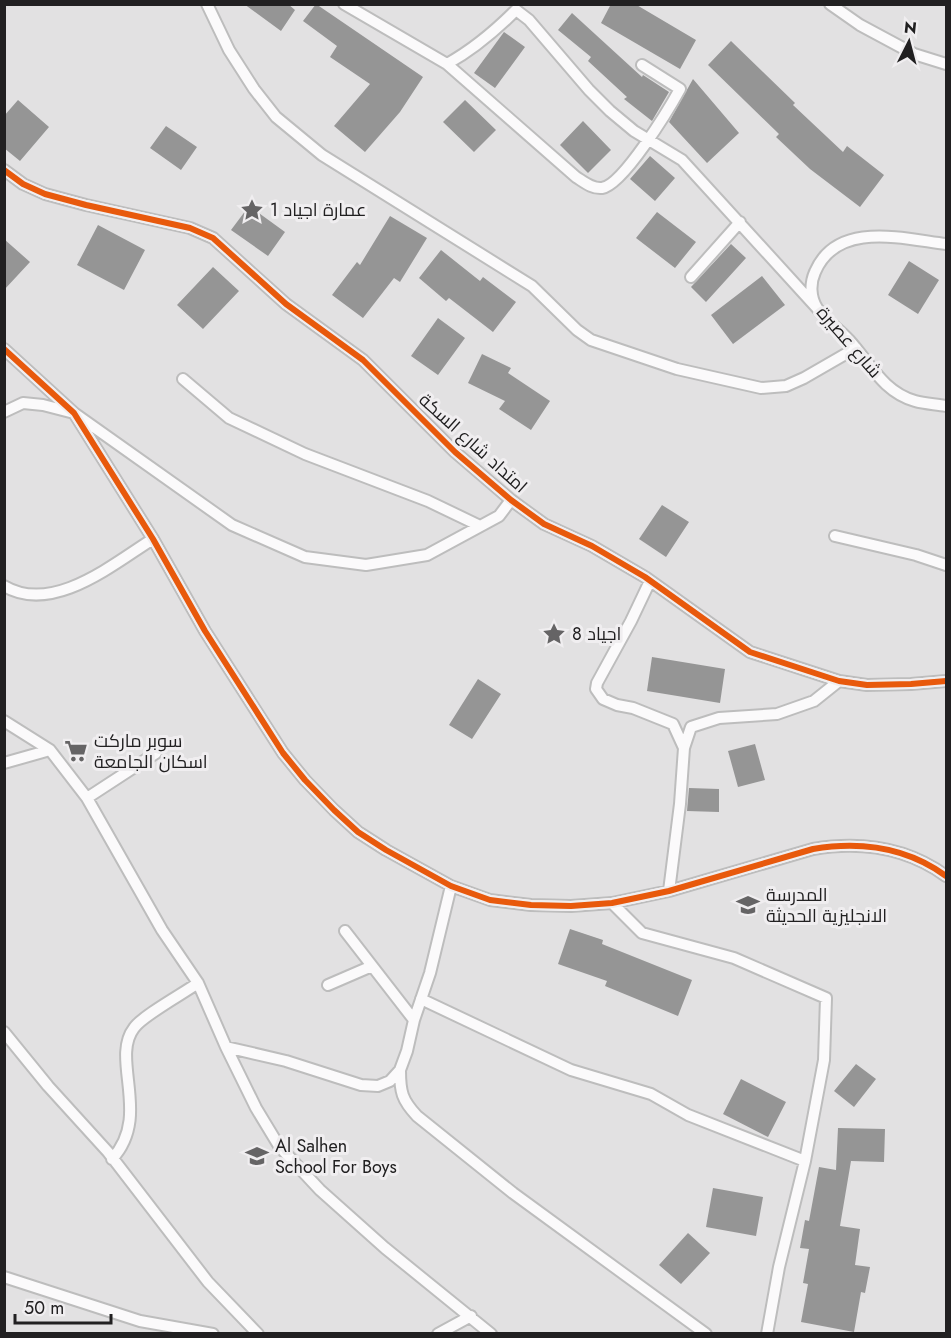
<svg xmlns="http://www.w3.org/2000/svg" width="951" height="1338" font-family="Jost,Cairo,sans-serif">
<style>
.building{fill:#959595}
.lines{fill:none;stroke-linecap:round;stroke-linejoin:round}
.street-casing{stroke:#bdbdbd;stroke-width:14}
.street{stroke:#fbfafb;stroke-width:10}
.cycleway-casing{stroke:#f0eef0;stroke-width:10}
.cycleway{stroke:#e8590c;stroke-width:6}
.labels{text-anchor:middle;stroke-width:6;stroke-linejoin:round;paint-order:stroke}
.poi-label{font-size:18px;fill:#212021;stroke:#f0eef0;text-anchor:start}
.street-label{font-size:18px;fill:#212021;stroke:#f0eef0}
</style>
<rect width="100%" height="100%" fill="#e2e1e2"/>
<!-- building -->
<path class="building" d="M244 4H288L295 10 281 31Z
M316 4 423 77 400 112 365 152 334 126 370 84 330 57 337 46 303 21Z
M611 4H635L696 40 680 69 601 23Z
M572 13 642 77 643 75 669 92 652 121 624 99 627 97 588 61 591 57 558 30Z
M504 32 525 47 495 88 474 73Z
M731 41 795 103 793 105 843 152 847 146 884 175 860 207 810 169 776 137 779 134 708 65Z
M693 79 739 133 707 163 669 122Z
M18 100 49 127 20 161 4 148V116Z
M465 100 496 130 474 152 443 122Z
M583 121 611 150 588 173 560 145Z
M166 126 197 147 181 170 150 148Z
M650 156 675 178 655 201 630 179Z
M249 206 285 232 268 256 231 230Z
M657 212 696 242 675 268 636 238Z
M390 216 427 238 400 282 394 278 363 318 332 295 357 262 360 265Z
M98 225 145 250 124 290 77 265Z
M4 239 30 262 4 290Z
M731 244 746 258 706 302 691 287Z
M441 250 480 281 483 277 516 302 493 332 449 298 446 301 419 278Z
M909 261 939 280 918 314 888 295Z
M213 267 239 291 203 329 177 305Z
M762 276 785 305 733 344 711 315Z
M438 318 465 338 438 375 411 356Z
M482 354 511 368 508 373 550 401 531 430 499 409 505 401 468 383Z
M662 505 689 522 666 557 639 539Z
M652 657 725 669 720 703 647 691Z
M478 679 501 694 472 739 449 725Z
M755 744 765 780 738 787 728 751Z
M689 788 719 789V812L687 811Z
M570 929 603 940 602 944 692 980 678 1016 605 986 607 981 558 964Z
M856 1064 876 1079 854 1107 834 1091Z
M741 1079 786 1102 768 1137 723 1114Z
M838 1128 885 1129 884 1162 851 1161 840 1226 860 1229 855 1265 870 1267 865 1293 861 1292 854 1332 801 1322 808 1284 803 1283 809 1249 800 1248 805 1220 809 1221 819 1167 836 1170Z
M713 1188 763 1197 756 1236 706 1227Z
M688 1233 710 1253 681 1284 659 1265Z"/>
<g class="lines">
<!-- street casing -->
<g class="street-casing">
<path id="street" d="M207 4 229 50 254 89 276 117 322 155 532 286 577 330 591 340 677 369 761 388 786 386 804 378 856 348
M344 4 447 64C474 49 494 32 516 10L529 20 589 90 610 111 634 131 682 160 817 308
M830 4 860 25 914 54 946 64
M447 64 576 177C584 182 592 189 602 188 623 185 669 109 680 89L642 65
M4 170 23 184 45 194 86 205 190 228 213 238 286 304 363 360 455 452 511 500 544 524 592 546 645 577 750 652 839 681 867 685 911 684 946 681
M946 244C904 239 837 220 815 272 810 283 810 297 817 308 825 320 839 329 849 340 870 363 883 392 915 401 925 404 936 404 946 406
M691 277 740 222
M4 349 74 413 153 539 205 631 283 753 305 780 334 810 358 832 386 850 451 886 490 900 531 905 571 906 612 903 669 891 813 849C861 841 906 847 946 876
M183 379 229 418 305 454 428 501 480 526
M4 412 23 403 43 405 74 413 232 525 305 557 366 565 427 555 499 516 511 500
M835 536 916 555 946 565
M650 581 631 621 597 683 596 689 603 699 617 705 633 708 673 724 684 748
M4 586C53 615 113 564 153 539
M4 721 50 750 87 798 162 930 198 983 226 1047 256 1108 279 1146 320 1190 385 1248 491 1334
M4 763 50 750
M87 798 156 753
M669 891 680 804 684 748 691 727 719 718 777 714 814 701 839 681
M612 903 642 933 734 958 826 998 824 1060 805 1161 779 1267 767 1334
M345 931 414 1020
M328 985 372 966
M421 999 571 1070 651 1094 688 1115 805 1161
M4 1032 48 1086 108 1152 208 1282 258 1334
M226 1047 286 1061 361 1085 378 1086 390 1081 400 1070 407 1051 414 1020 430 973 451 886
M400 1070C400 1092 402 1100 417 1116L513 1193 706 1334
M112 1159C152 1116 110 1059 134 1028 142 1016 184 993 198 983
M4 1277 140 1321 213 1334
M438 1334 471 1316"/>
</g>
<!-- street -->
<use href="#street" class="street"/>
<!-- cycleway casing -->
<g class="cycleway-casing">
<path id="cycleway" d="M4 170 23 184 45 194 86 205 190 228 213 238 286 304 363 360 455 452 511 500 544 524 592 546 645 577 750 652 839 681 867 685 911 684 946 681
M4 349 74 413 153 539 205 631 283 753 305 780 334 810 358 832 386 850 451 886 490 900 531 905 571 906 612 903 669 891 813 849C861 841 906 847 946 876"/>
</g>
<!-- cycleway -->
<use href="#cycleway" class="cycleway"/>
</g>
<!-- icons -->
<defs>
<g id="sight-bare" transform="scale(1.8)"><path d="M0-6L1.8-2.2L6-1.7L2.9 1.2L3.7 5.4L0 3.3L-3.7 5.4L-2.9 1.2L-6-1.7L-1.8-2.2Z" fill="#656465" stroke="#f0eef0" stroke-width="2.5" paint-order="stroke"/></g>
<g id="supermarket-bare" transform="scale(1.8)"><path d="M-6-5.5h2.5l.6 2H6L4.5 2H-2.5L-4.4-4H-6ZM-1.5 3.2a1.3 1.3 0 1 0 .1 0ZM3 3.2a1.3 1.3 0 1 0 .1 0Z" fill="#656465" stroke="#f0eef0" stroke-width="2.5" paint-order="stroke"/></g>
<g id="school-bare" transform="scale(1.8)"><path d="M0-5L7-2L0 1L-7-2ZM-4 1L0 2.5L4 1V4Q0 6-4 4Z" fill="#656465" stroke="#f0eef0" stroke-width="2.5" paint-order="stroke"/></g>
</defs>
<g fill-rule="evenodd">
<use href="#sight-bare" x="252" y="210"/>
<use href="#sight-bare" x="554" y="634"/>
<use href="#supermarket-bare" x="76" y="751"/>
<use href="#school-bare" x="748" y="905"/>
<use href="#school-bare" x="257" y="1156"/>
</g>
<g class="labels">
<!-- poi labels -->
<g class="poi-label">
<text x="270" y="216">عمارة اجياد 1</text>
<text x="572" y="640">اجياد 8</text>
<text x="94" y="747">سوبر ماركت<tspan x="94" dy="21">اسكان الجامعة</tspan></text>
<text x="766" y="901">المدرسة<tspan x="766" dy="21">الانجليزية الحديثة</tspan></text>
<text x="275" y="1152">Al Salhen<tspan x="275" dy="21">School For Boys</tspan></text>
</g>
<!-- street labels -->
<g class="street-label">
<text transform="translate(849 342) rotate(49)" y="6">شارع عصيرة</text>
<text transform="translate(473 443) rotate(42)" y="6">امتداد شارع السكة</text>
</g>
</g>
<!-- border -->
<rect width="951" height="1338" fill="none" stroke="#212021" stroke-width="12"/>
<!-- north arrow -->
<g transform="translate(909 42) rotate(6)" stroke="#f0eef0" stroke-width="4.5" paint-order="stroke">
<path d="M0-4.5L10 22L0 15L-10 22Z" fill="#212021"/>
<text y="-9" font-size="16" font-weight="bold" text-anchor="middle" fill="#212021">N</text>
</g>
<!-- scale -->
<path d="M15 1314v9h96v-9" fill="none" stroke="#212021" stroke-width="3"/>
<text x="24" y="1314" font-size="18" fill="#212021" stroke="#f0eef0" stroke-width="4.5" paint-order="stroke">50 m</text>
</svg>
